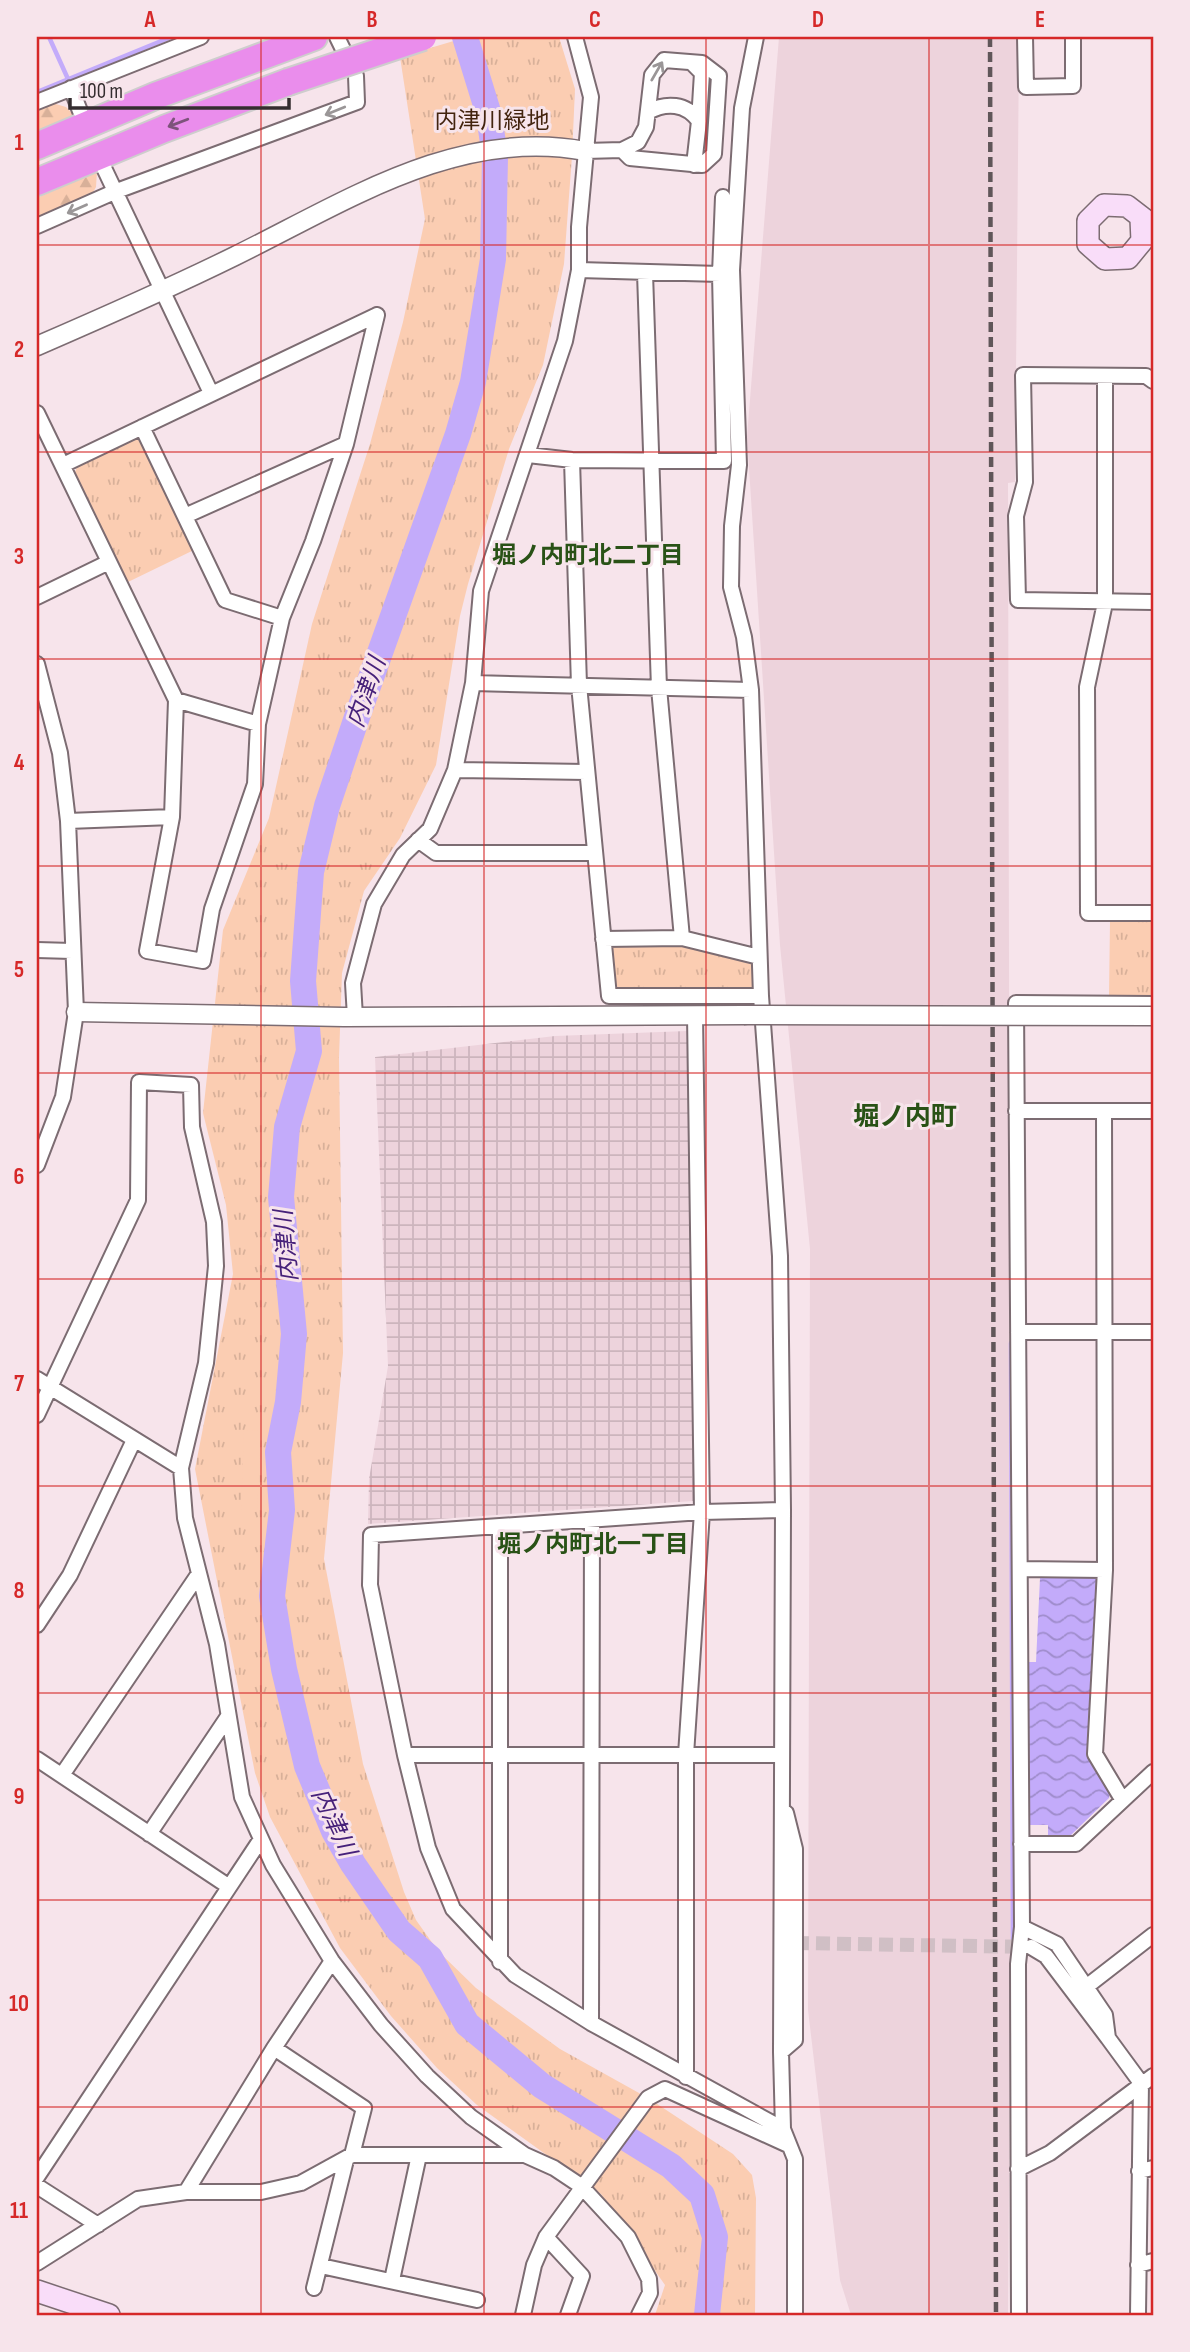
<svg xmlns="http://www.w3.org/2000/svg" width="1190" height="2352" font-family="'Sofia Sans Condensed','Noto Sans JP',sans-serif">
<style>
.built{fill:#edd3dc}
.industrial{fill:url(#industrial-grid)}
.grass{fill:url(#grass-tufts)}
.forest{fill:url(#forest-firs)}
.pitch{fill:#fbcdb2}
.water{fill:url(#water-waves)}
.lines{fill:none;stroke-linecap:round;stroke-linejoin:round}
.stream{stroke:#c3abfa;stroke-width:4.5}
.river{stroke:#c3abfa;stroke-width:26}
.minor-tunnel{stroke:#d0bfc5;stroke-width:14;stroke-dasharray:14 7;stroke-linecap:butt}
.minor-casing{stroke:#7c6c72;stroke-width:18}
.tertiary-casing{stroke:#7c6c72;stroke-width:21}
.secondary-casing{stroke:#7c6c72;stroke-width:24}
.motorway-casing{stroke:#cecdcd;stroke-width:30}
.minor{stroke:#fff;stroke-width:14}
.tertiary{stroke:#fff;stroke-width:18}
.secondary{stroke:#f9ddf9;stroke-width:21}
.motorway{stroke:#ea8dec;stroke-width:26}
.rail{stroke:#605659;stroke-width:4.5;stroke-dasharray:10 5;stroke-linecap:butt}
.tertiary-bridge-casing{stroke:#7c6c72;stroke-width:21;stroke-linecap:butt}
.motorway-bridge-casing{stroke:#cecdcd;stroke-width:30;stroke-linecap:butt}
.tertiary-bridge{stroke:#fff;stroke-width:18}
.motorway-bridge{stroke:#ea8dec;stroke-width:26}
.oneway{stroke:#9a9697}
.oneway2{stroke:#7d537b}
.grid{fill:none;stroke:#d62828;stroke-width:2;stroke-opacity:0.55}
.labels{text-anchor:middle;stroke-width:6;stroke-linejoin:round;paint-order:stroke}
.park-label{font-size:23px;fill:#43240f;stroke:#f7e4eb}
.neighbourhood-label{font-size:24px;font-weight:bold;fill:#295216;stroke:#f7e4eb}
.water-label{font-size:24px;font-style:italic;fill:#46217a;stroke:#f7e4eb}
.quarter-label{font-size:26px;font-weight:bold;fill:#295216;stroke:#f7e4eb}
.neatline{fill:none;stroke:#d62828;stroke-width:2.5}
.grid-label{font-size:23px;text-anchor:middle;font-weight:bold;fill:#d62828}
</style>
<defs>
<pattern id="industrial-grid" width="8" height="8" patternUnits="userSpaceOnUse" patternTransform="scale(1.75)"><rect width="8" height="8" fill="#edd3dc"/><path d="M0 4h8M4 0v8" fill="none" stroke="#ccb5bd"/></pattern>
<pattern id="grass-tufts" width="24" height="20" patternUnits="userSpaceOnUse" patternTransform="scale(1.75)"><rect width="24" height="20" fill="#fbcdb2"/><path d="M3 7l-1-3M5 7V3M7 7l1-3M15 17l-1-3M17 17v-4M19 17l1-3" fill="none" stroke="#d8b099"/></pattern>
<pattern id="forest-firs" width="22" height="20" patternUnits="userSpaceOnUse" patternTransform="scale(1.75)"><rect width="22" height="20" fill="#fbcdb2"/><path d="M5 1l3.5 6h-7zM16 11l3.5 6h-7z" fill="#d8b099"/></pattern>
<pattern id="water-waves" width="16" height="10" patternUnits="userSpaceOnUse" patternTransform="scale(1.75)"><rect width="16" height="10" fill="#c3abfa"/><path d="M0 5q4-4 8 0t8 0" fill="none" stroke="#9f8ccb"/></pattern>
</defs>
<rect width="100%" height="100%" fill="#f7e4eb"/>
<!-- built -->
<path class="built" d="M779 37H1018L1019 48 1015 482 1008 483 1011 1913 1008 2315H851L840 2280 808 2010 810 1249 780 945 747 437Z"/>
<!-- industrial -->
<path class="industrial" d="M687 1031 690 1033 693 1501 368 1524 369 1479 388 1366 375 1057 555 1036Z"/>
<!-- grass -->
<path class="grass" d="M467 37H559L575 89 572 156 564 264 543 365 509 449 468 584 460 616 436 765 400 838 364 891 342 973 339 1058 343 1353 324 1559 363 1764 404 1892 416 1920 438 1951 476 1988 560 2049 648 2098 733 2154 752 2175 756 2198 755 2315H655L665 2285 601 2194 477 2105 437 2068 391 2016 340 1948 270 1817 255 1773 195 1469 233 1274 226 1205 203 1113 223 930 269 818 312 624 370 444 403 322 425 219 400 57Z
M142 436 196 549 128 582 75 472 77 467Z
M1153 920V996H1109L1110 921Z
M675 944 752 964 754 987 619 988 614 984 611 948 613 945Z"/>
<!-- forest -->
<path class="forest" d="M49 102 66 107 74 115 37 132V107Z
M97 171 96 187 91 196 37 220V198Z"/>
<!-- pitch -->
<path class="pitch" d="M244 1430 261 1431 257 1511H241Z"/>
<!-- water -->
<path class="water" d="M1094 1577 1098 1581 1090 1760 1110 1793 1109 1798 1071 1835H1048V1825H1028L1027 1662H1036L1040 1578Z"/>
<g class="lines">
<!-- stream -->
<path class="stream" d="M49 37 68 79
M37 92 171 37
M1011 1343 1013 1954"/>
<!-- river -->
<path class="river" d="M465 37 489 115 495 157 493 259 473 382 458 434 357 717 327 806 311 872 303 981 309 1051 287 1127 281 1197 294 1334 288 1402 278 1452 282 1510 272 1596 284 1669 307 1766 334 1831 353 1864 399 1931 430 1958 467 2024 542 2086 671 2166 702 2195 715 2237 707 2315"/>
<!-- minor-tunnel -->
<path class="minor-tunnel" d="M795 1943 1031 1947"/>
<!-- minor casing -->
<g class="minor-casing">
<path id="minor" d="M756 37 742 108 732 270 739 465 732 526 731 587 744 637 751 690 761 996 780 1256 783 1510 781 2052 783 2129 795 2159V2315
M1025 37 1026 87 1073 86V37
M692 63 702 73 699 121
M71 88 80 111
M37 102 201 37
M648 112C666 102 686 103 699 121L694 165
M585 151 622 150 638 142 646 127 652 75 664 60 702 63 719 76 714 154 702 165 630 158 622 150
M104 168 211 393
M37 226 114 192 357 102 356 76 337 37
M579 270 720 274
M645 273 659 688 682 938
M1105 377V603L1087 687 1088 913H1153
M1153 381 1146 376 1023 375 1025 482 1016 516 1018 600 1153 602
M37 413 176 700 172 817 147 951 203 961 212 909 255 784 258 724 282 618 313 541 346 444 377 315
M142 427 225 600 282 618
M528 455 572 460 724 461 720 274 723 197
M572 460 579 685 609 996H761
M63 465 377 315
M185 516 346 444
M37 597 109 562
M37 664 60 753 68 821 76 1012 63 1097 37 1165
M473 683 751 690
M176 700 258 724
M455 770 586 772
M68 821 172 817
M418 840 436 853H594
M603 939 682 938 759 957
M37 950 72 951
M355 1017 353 983 374 904 403 855 430 829 455 770 473 683 481 591 565 341 579 270V227L591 97 575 37
M1016 1111H1153
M1104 1112 1105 1570 1095 1754 1122 1799
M1018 1332H1153
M37 1379 181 1468
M37 1415 138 1200 139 1082 191 1085 192 1127 214 1222 216 1266 206 1363 181 1468 185 1518 217 1644 242 1797 273 1865 332 1961 381 2025 427 2076 471 2117 525 2155 554 2168 581 2186 628 2237 649 2279 650 2293 639 2315
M783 1510 702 1512 371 1535 370 1585 405 1755 428 1848 453 1909 515 1975 591 2023 783 2129
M500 1527V1962
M1020 1569 1105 1570
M37 1625 70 1575 134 1440
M405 1755H780
M37 1759 228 1886
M62 1775 198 1575
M149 1834 227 1718
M1021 1844H1076L1153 1772
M1031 1947 1046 1956 1108 2038
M1086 1987 1153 1935
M591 2023 592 1520
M274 2048 364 2108 352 2155
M781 2052 795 2040V1849L786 1813
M686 2077V1755L702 1512 695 1015
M1018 2169 1050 2153 1153 2076
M1139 2171 1153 2168
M37 2177 261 1839
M37 2186 98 2225
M186 2192 274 2048 332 1961
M546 2237 582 2276 568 2315
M37 2263 138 2199 186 2192H261L301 2183 352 2155H525
M1138 2265 1153 2261
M321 2266 477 2300
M392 2280 419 2155
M314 2288 346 2160
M523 2315 534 2265 546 2237 648 2098 665 2089 788 2145
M1019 2315 1018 1964 1022 1927
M1138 2315 1141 2083 1108 2038 1105 2015 1057 1944 1022 1927 1016 1003 1153 1004"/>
</g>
<!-- tertiary casing -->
<g class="tertiary-casing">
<path id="tertiary" d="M37 346C104 317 170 288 235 256 345 202 458 127 585 151
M76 1012 344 1017 744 1015"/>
</g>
<!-- secondary casing -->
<g class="secondary-casing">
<path id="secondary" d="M1141 219 1142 241 1128 258 1105 259 1088 244V221L1104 205 1127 206 1153 226
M37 2291 109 2315"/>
</g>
<!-- motorway casing -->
<g class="motorway-casing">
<path id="motorway" d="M37 146 155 96 314 37
M37 182 164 129 288 82"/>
</g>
<!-- minor -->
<use href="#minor" class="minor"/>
<!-- tertiary -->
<use href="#tertiary" class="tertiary"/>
<!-- secondary -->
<use href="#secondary" class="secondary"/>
<!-- motorway -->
<use href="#motorway" class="motorway"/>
<!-- rail -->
<path class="rail" d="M990 37 996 2315"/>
<!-- tertiary-bridge casing -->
<g class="tertiary-bridge-casing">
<path id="tertiary-bridge" d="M744 1015 1153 1016"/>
</g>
<!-- motorway-bridge casing -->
<g class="motorway-bridge-casing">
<path id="motorway-bridge" d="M288 82 423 37"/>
</g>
<!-- tertiary-bridge -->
<use href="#tertiary-bridge" class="tertiary-bridge"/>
<!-- motorway-bridge -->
<use href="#motorway-bridge" class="motorway-bridge"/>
</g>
<!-- one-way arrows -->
<defs><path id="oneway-shaft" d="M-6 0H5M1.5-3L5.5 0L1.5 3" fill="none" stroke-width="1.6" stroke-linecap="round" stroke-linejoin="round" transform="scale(1.75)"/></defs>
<g class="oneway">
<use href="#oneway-shaft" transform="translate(657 71) rotate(-60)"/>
<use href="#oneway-shaft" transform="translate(335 111) rotate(158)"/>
<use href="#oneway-shaft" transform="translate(77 209) rotate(156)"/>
</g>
<use class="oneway2" href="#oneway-shaft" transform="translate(178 123) rotate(159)"/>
<!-- grid -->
<path class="grid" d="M261 37V2315M484 37V2315M706 37V2315M929 37V2315M37 245H1153M37 452H1153M37 659H1153M37 866H1153M37 1073H1153M37 1279H1153M37 1486H1153M37 1693H1153M37 1900H1153M37 2107H1153"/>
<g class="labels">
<!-- park labels -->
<g class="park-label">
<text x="492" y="128">内津川緑地</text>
</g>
<!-- neighbourhood labels -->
<g class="neighbourhood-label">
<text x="588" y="563">堀ノ内町北二丁目</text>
<text x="593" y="1552">堀ノ内町北一丁目</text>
</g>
<!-- water labels -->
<g class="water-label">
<text transform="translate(366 692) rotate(-71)" y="8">内津川</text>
<text transform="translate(286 1246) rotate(-95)" y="8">内津川</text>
<text transform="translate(334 1822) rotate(65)" y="8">内津川</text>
</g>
<!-- quarter labels -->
<g class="quarter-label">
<text x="905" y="1125">堀ノ内町</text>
</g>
</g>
<!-- border -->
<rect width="1190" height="2352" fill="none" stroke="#f7e4eb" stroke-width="77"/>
<!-- scale -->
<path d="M70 98v10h219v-10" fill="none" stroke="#342d2f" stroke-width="3.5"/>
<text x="80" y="98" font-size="21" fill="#342d2f" stroke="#f7e4eb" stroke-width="5" paint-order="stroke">100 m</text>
<rect x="38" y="38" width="1114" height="2276" class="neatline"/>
<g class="grid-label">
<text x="150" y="27">A</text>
<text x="372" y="27">B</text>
<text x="595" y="27">C</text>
<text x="818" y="27">D</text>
<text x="1040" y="27">E</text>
<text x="19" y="150">1</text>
<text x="19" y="357">2</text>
<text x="19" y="564">3</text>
<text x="19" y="770">4</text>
<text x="19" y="977">5</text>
<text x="19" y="1184">6</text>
<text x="19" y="1391">7</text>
<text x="19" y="1598">8</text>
<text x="19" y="1804">9</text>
<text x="19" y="2011">10</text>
<text x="19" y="2218">11</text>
</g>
</svg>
